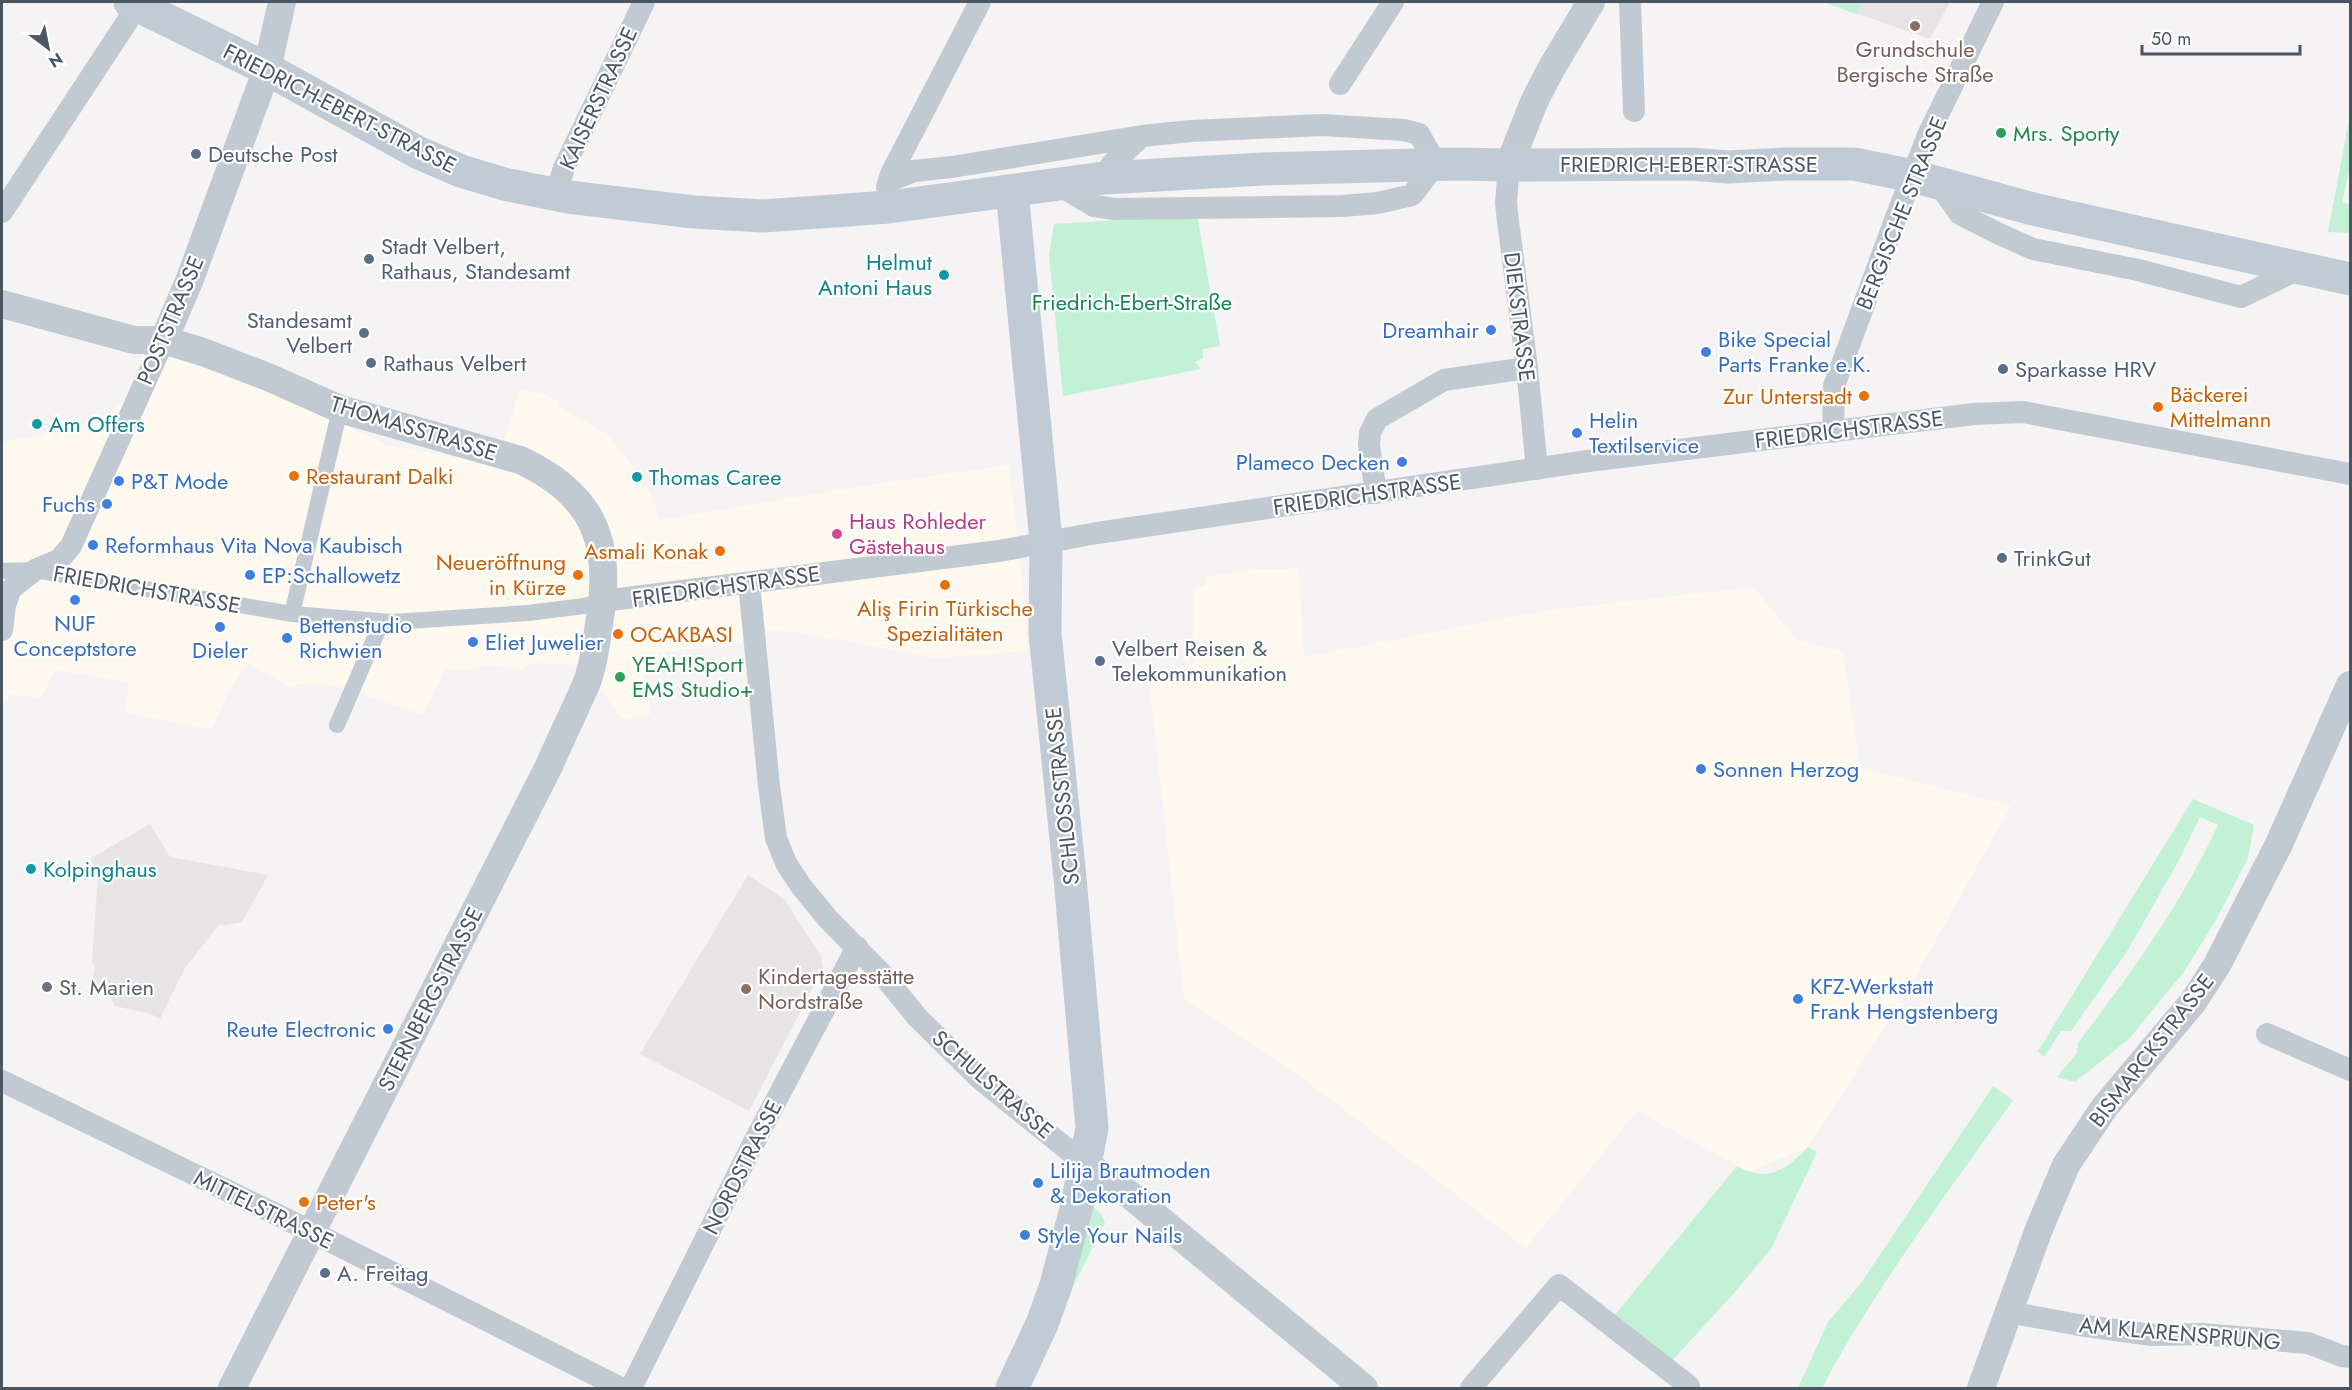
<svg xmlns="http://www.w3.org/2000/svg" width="2352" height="1390" font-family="Jost,sans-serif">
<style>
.commercial{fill:#fdf9ef}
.education{fill:#e6e4e5}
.green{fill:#c3f1d5}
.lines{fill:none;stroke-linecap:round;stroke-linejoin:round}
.pedestrian{stroke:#c1cad2;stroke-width:16}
.minor{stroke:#c1cad2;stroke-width:22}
.tertiary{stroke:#c1cad2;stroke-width:28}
.secondary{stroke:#c1cbd6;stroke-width:33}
.education-dot{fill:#8d6e63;stroke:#fff;stroke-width:2}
.leisure-dot{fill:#2e9e5b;stroke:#fff;stroke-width:2}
.service-dot{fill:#5c6f8a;stroke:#fff;stroke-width:2}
.culture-dot{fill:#0f9aa8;stroke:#fff;stroke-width:2}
.shop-dot{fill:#3f7fe0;stroke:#fff;stroke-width:2}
.food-dot{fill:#e8710a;stroke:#fff;stroke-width:2}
.hotel-dot{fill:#d1479c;stroke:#fff;stroke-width:2}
.worship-dot{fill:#6b7280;stroke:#fff;stroke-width:2}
.labels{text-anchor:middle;stroke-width:4.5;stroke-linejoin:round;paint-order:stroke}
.education-label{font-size:22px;fill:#785e54;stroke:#fff}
.street-label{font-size:22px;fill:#4a5661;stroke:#fff}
.leisure-label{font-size:22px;fill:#27864d;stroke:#fff;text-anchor:start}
.service-label{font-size:22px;fill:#4e5e75;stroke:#fff;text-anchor:start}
.culture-label{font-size:22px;fill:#0d838f;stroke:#fff;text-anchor:start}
.park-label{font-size:22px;fill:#17864f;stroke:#fff}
.shop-label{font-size:22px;fill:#366cbe;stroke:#fff;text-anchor:start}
.food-label{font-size:22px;fill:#c56008;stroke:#fff;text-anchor:start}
.hotel-label{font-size:22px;fill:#b23c85;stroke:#fff;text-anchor:start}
.worship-label{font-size:22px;fill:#5b616d;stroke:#fff;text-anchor:start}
</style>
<rect width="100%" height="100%" fill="#f5f3f3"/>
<!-- commercial -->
<path class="commercial" d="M169 357 256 383 389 446 491 463 505 436 520 389 545 395 558 400V406L607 434 640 476 651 495 660 520 862 486 1009 465 1024 597 1028 651 934 658 841 640 772 629 741 643 659 653 660 659 642 661 651 714 622 719 583 665 534 663 522 669 489 666 472 669H446L423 715 333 685 297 684 293 688 246 663 228 694 212 729 124 713 129 682 55 670 41 699 11 694 2 706V442L71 430 108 416Z
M1299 567 1304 657 1543 611 1753 587 1797 640 1843 652 1860 767 2011 806 1900 1004 1808 1147 1749 1172 1637 1111 1526 1248 1298 1075 1184 999 1149 681 1193 663V590L1207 584 1206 577 1259 569H1288Z"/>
<!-- education -->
<path class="education" d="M1824 2H1950L1930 39Z
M150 824 170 857 268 875 242 922 218 926 185 968 160 1019 151 1014 115 1006 110 996 102 992 91 991 95 966 92 961 98 876 91 858Z
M748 875 785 900 821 956 823 968 749 1111 640 1054Z"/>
<!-- green -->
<path class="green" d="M1824 2H1862L1856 14Z
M2350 115V167L2342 203 2350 204V233L2328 232Z
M1197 215 1220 346 1203 349V358L1195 362 1201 369 1063 396 1049 255 1054 224Z
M2193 799 2254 825 2248 858 2215 922 2183 973 2129 1039 2075 1082 2057 1077 2077 1053 2078 1043C2130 975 2182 903 2218 825L2200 817 2178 862 2128 950 2071 1031H2061L2044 1057 2038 1051Z
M1993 1086 2013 1100C1947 1194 1876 1286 1822 1388H1798L1828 1322 1861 1283Z
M1808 1147 1817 1152 1771 1249 1735 1292 1669 1364 1615 1315 1737 1166C1768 1183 1786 1170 1808 1147Z
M1093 1207 1101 1214 1105 1222 1070 1293Z"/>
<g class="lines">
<!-- pedestrian -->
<path class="pedestrian" d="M2 571 35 570 292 614 392 622 528 613 584 606 603 601
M292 614 340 409
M337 725 382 621"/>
<!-- minor -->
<path class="minor" d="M1630 2 1634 111
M1340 84 1393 2
M1509 165 1506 203 1508 221 1527 368 1537 469
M1104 178 1111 165 1142 136
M889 181 914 171 952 167 1142 136 1191 131 1322 125 1404 130 1419 134 1436 164 1412 195 1378 203 1343 206 1114 209 1094 206 1057 184
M1939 185 1960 214 1995 232 2033 249 2138 270 2241 297 2301 268
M887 187 891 174 980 2
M555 195 564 168 644 2
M2 212 138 5
M1833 432 1834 386 1895 220 1928 135 1993 2
M1376 493 1369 445 1370 433 1377 419 1444 380 1527 368
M749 583 769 786 776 838 786 863 801 886 828 919 883 975 917 1017 979 1078 1083 1162
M603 601 999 551 1097 533 1588 461 1974 414 2023 412 2350 474
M2 630 5 605 11 589 35 570 59 560 71 546 164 340
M2267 1034 2350 1070
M2 1081 296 1224 621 1388
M2008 1312 2079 1325 2152 1335 2202 1334 2308 1343 2342 1356 2350 1357
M631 1388 753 1144 857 947
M1471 1388 1559 1285 1689 1386 1688 1388"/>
<!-- tertiary -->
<path class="tertiary" d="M1509 165 1534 102 1551 69 1591 2
M2 304 134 340H164L203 352 268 377 340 409 520 460C596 495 613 545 599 624 596 643 594 664 587 682 575 710 561 738 549 766L232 1388
M164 340 190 279 267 69 282 2
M1083 1162 1124 1190 1364 1388
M1981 1388 2039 1229 2066 1165 2104 1108 2193 1002 2217 965 2279 844 2350 685"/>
<!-- secondary -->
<path class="secondary" d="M130 2 267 69 419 153 461 171 504 184 568 197 694 212 763 216 889 207 1104 178 1263 169 1457 164 1509 165 1691 164 1728 167 1785 164H1854L1913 176 2033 209 2350 279
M1012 1388 1042 1324 1056 1285 1077 1205 1092 1128 1070 878 1045 633 1046 541 1012 191"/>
</g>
<!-- markers -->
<g class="education-dot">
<circle cx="1915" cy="26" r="6"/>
<circle cx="746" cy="989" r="6"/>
</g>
<g class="leisure-dot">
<circle cx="2001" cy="133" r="6"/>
<circle cx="620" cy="677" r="6"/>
</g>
<g class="service-dot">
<circle cx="196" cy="154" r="6"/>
<circle cx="369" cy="259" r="6"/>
<circle cx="364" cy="333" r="6"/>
<circle cx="371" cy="363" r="6"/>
<circle cx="2003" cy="369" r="6"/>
<circle cx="2002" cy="558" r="6"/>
<circle cx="1100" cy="661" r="6"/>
<circle cx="325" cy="1273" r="6"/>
</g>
<g class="culture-dot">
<circle cx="944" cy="275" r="6"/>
<circle cx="37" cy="424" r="6"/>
<circle cx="637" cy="477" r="6"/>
<circle cx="31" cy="869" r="6"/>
</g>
<g class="shop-dot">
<circle cx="1491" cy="330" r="6"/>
<circle cx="1706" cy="352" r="6"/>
<circle cx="1577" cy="433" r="6"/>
<circle cx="1402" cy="462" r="6"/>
<circle cx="119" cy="481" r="6"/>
<circle cx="107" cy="504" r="6"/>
<circle cx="93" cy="545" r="6"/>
<circle cx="250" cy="575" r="6"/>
<circle cx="75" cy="600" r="6"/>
<circle cx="220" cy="627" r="6"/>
<circle cx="287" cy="638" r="6"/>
<circle cx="473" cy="642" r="6"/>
<circle cx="1701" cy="769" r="6"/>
<circle cx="1798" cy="999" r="6"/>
<circle cx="388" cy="1029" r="6"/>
<circle cx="1038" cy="1183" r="6"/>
<circle cx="1025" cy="1235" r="6"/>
</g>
<g class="food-dot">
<circle cx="1864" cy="396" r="6"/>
<circle cx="2158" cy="407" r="6"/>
<circle cx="294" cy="476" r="6"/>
<circle cx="720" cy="551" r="6"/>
<circle cx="578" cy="575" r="6"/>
<circle cx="945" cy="585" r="6"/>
<circle cx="618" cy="634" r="6"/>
<circle cx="304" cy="1202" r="6"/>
</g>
<circle class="hotel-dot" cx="837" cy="534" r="6"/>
<circle class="worship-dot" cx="47" cy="987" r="6"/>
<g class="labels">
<!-- education labels -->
<g class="education-label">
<text x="1915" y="57">Grundschule<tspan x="1915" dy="25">Bergische Straße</tspan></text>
<text x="758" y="984" text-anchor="start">Kindertagesstätte<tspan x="758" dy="25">Nordstraße</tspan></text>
</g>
<!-- street labels -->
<g class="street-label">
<text transform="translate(598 98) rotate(-65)" y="8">KAISERSTRASSE</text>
<text transform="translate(340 108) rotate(27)" y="8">FRIEDRICH-EBERT-STRASSE</text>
<text x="1689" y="172">FRIEDRICH-EBERT-STRASSE</text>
<text transform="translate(1901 213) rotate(-68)" y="8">BERGISCHE STRASSE</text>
<text transform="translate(1520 317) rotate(83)" y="8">DIEKSTRASSE</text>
<text transform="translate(170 320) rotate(-67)" y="8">POSTSTRASSE</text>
<text transform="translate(414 428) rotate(17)" y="8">THOMASSTRASSE</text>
<text transform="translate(1849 429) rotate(-7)" y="8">FRIEDRICHSTRASSE</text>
<text transform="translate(1367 494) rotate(-8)" y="8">FRIEDRICHSTRASSE</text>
<text transform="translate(726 586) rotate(-8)" y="8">FRIEDRICHSTRASSE</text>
<text transform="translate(147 589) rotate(10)" y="8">FRIEDRICHSTRASSE</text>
<text transform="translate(1062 796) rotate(-96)" y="8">SCHLOSSSTRASSE</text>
<text transform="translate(430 999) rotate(-63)" y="8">STERNBERGSTRASSE</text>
<text transform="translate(2151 1050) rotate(-52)" y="8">BISMARCKSTRASSE</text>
<text transform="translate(993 1084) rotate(41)" y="8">SCHULSTRASSE</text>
<text transform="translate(742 1167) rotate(-63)" y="8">NORDSTRASSE</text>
<text transform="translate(264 1209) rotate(26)" y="8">MITTELSTRASSE</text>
<text transform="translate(2180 1333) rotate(5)" y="8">AM KLARENSPRUNG</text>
</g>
<!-- leisure labels -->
<g class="leisure-label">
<text x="2013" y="141">Mrs. Sporty</text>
<text x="632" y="672">YEAH!Sport<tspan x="632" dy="25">EMS Studio+</tspan></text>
</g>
<!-- service labels -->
<g class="service-label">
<text x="208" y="162">Deutsche Post</text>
<text x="381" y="254">Stadt Velbert,<tspan x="381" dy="25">Rathaus, Standesamt</tspan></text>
<text x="352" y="328" text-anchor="end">Standesamt<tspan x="352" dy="25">Velbert</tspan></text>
<text x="383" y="371">Rathaus Velbert</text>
<text x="2015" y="377">Sparkasse HRV</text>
<text x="2014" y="566">TrinkGut</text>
<text x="1112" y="656">Velbert Reisen &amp;<tspan x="1112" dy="25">Telekommunikation</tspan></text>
<text x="337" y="1281">A. Freitag</text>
</g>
<!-- culture labels -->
<g class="culture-label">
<text x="932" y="270" text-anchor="end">Helmut<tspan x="932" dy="25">Antoni Haus</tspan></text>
<text x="49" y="432">Am Offers</text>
<text x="649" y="485">Thomas Caree</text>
<text x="43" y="877">Kolpinghaus</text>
</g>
<!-- park labels -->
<g class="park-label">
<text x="1132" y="310">Friedrich-Ebert-Straße</text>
</g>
<!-- shop labels -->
<g class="shop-label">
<text x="1479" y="338" text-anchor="end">Dreamhair</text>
<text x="1718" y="347">Bike Special<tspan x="1718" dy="25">Parts Franke e.K.</tspan></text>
<text x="1589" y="428">Helin<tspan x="1589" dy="25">Textilservice</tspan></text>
<text x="1390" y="470" text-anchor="end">Plameco Decken</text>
<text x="131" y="489">P&amp;T Mode</text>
<text x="95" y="512" text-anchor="end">Fuchs</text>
<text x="105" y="553">Reformhaus Vita Nova Kaubisch</text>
<text x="262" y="583">EP:Schallowetz</text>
<text x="75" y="631" text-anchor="middle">NUF<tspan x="75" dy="25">Conceptstore</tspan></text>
<text x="299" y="633">Bettenstudio<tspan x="299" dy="25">Richwien</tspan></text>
<text x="485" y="650">Eliet Juwelier</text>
<text x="220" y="658" text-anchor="middle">Dieler</text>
<text x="1713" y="777">Sonnen Herzog</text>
<text x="1810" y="994">KFZ-Werkstatt<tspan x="1810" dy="25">Frank Hengstenberg</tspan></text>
<text x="376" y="1037" text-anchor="end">Reute Electronic</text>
<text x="1050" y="1178">Lilija Brautmoden<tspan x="1050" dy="25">&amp; Dekoration</tspan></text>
<text x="1037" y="1243">Style Your Nails</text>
</g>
<!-- food labels -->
<g class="food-label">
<text x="2170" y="402">Bäckerei<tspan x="2170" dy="25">Mittelmann</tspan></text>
<text x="1852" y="404" text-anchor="end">Zur Unterstadt</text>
<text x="306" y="484">Restaurant Dalki</text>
<text x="708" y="559" text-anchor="end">Asmali Konak</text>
<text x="566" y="570" text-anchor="end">Neueröffnung<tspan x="566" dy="25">in Kürze</tspan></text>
<text x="945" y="616" text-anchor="middle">Aliş Firin Türkische<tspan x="945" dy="25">Spezialitäten</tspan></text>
<text x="630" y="642">OCAKBASI</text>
<text x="316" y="1210">Peter's</text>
</g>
<!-- hotel labels -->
<g class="hotel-label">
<text x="849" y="529">Haus Rohleder<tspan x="849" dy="25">Gästehaus</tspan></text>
</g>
<!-- worship labels -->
<g class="worship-label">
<text x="59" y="995">St. Marien</text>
</g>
</g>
<!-- border -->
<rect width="2352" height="1390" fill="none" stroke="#4a5661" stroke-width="6"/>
<!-- north arrow -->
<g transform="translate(48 48) rotate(148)" stroke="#ffffff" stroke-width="4.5" paint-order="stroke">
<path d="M0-4.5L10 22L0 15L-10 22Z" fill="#4a5661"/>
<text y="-9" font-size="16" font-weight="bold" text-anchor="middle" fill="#4a5661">N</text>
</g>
<!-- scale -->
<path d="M2142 45v9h158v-9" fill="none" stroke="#4a5661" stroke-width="3"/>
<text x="2151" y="45" font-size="18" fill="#4a5661" stroke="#ffffff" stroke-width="4.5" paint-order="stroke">50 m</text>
</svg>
